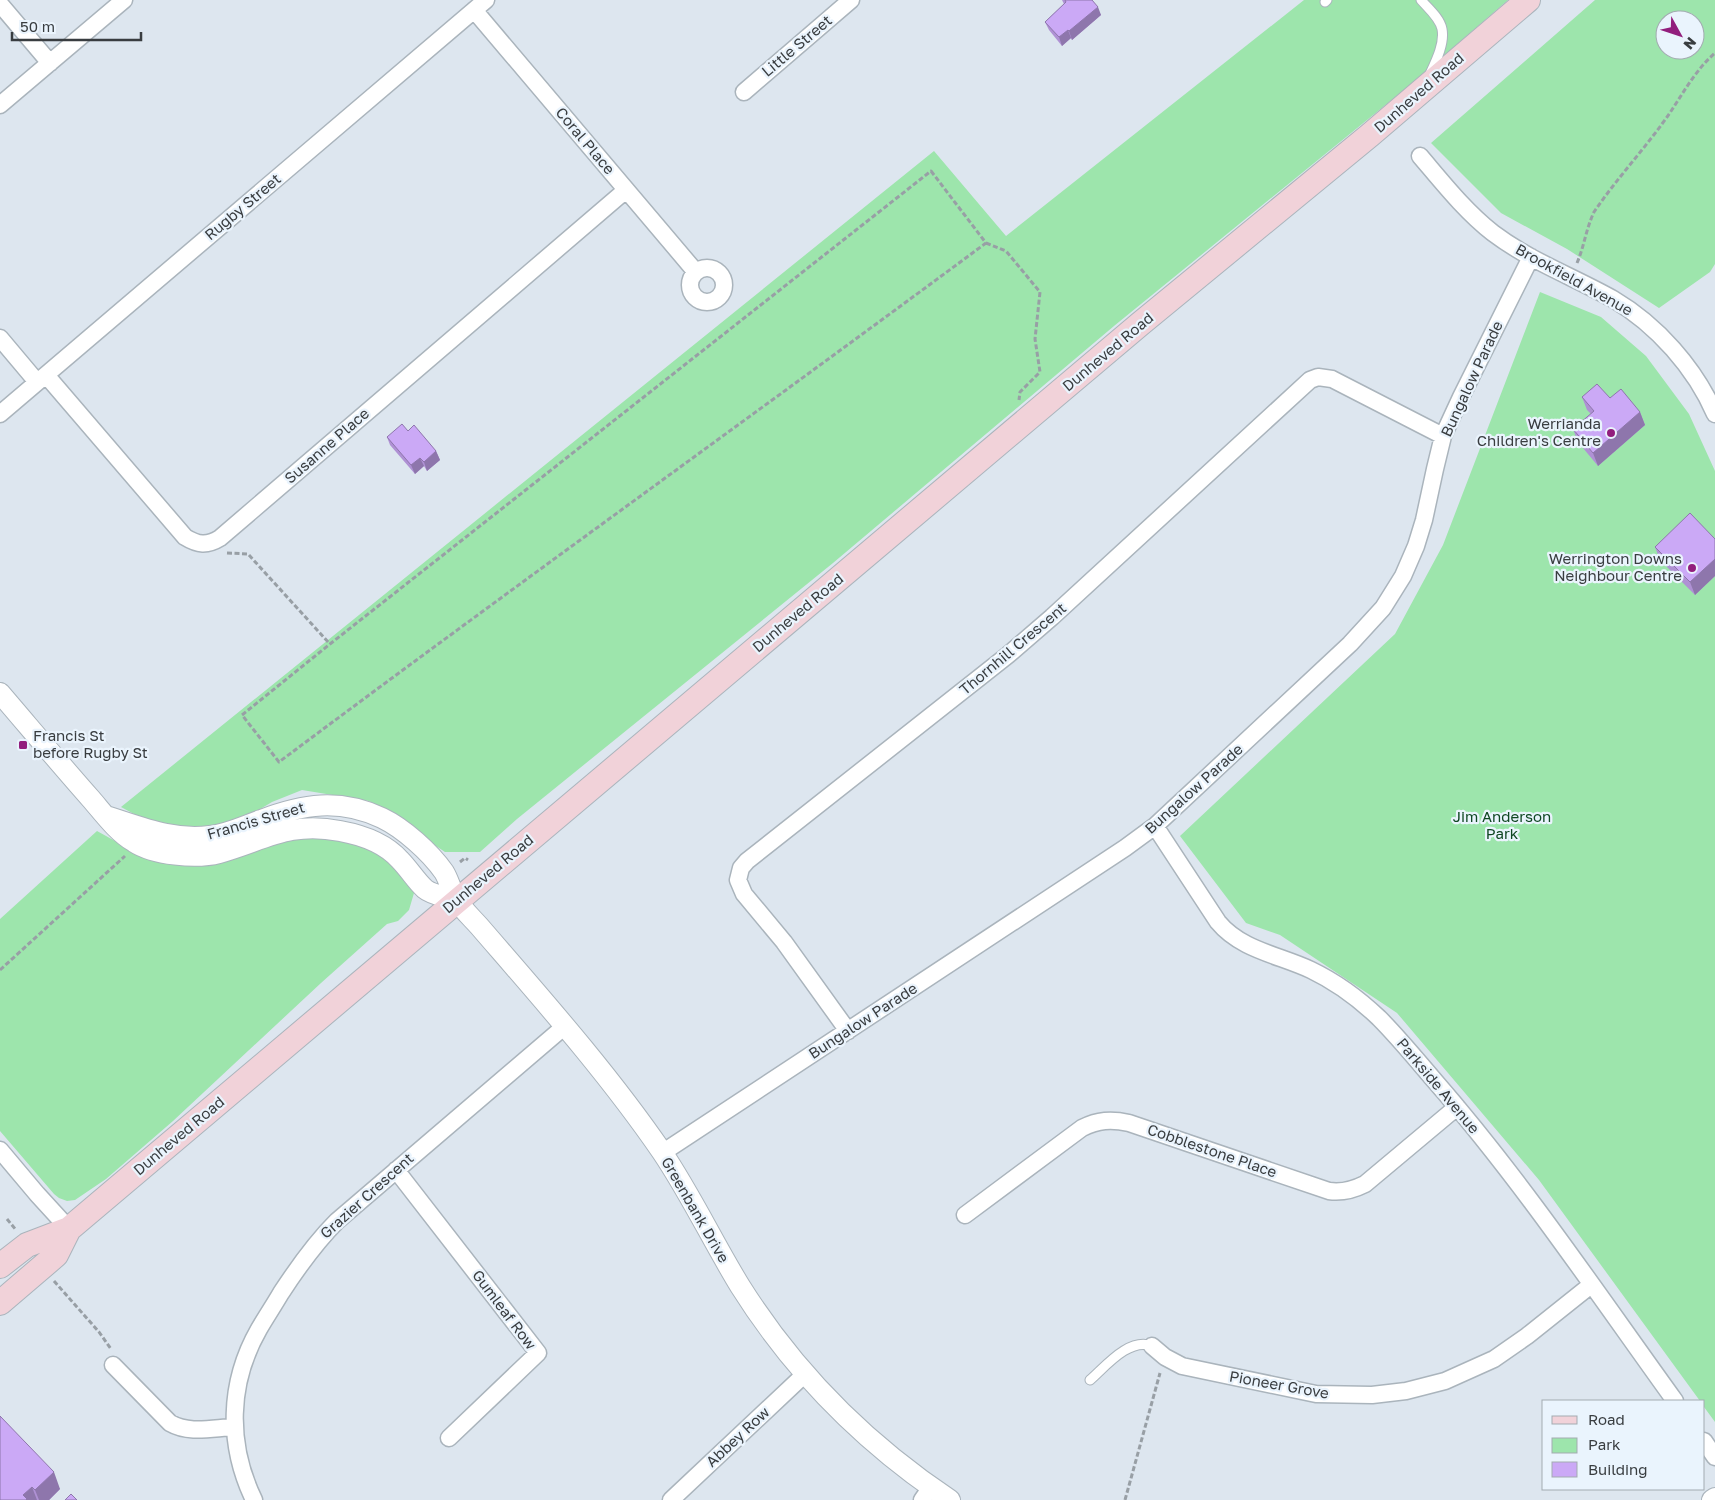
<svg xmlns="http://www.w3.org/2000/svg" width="1715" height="1500" font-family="'Golos Text',sans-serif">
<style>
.green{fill:#9de5ac;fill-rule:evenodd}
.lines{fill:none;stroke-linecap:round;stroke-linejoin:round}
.service-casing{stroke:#aab4bc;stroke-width:11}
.minor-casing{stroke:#aab4bc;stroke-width:19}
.tertiary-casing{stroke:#aab4bc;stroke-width:22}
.secondary-casing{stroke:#aab4bc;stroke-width:26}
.path{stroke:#989fa5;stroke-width:3;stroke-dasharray:5 2.5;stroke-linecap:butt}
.service{stroke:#fff;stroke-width:9}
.minor{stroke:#fff;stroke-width:16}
.tertiary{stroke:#fff;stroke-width:20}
.secondary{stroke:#f1d2d9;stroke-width:24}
.wall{fill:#af91d4}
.shaded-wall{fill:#8e76ac}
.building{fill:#cba9f6;stroke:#8e76ac}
.poi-dot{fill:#921e7d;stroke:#eaf4fd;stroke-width:2}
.labels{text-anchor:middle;stroke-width:4.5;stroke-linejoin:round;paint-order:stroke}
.street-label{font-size:15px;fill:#393d40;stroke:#eaf4fd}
.poi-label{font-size:15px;fill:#393d40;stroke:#eaf4fd;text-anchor:end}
.park-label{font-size:15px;fill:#0f4722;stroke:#eaf4fd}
</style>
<rect width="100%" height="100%" fill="#dde6ef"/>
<!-- green -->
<path class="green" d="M1304 0H1508L1410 85 1114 326 833 563 517 819 480 852H445L369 801 302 790 272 802 247 817 210 828 175 830 147 821 121 807 934 151 1006 236Z
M1595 0H1715V264L1710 272 1659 308 1567 249 1501 213 1431 143ZM1665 20H1695V50H1665Z
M1540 292 1601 317 1646 356 1689 414 1715 471V1422L1704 1407V1401H1700L1539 1180 1397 1013 1280 935 1246 923 1180 836 1395 634 1443 545Z
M97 831 144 857 313 836 362 845 384 855 408 879 414 893 409 910 398 921 387 924 321 983 173 1121 106 1179 75 1200 67 1201 59 1198 54 1194 0 1131V919Z"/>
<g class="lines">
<!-- service casing -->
<g class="service-casing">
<path id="service" d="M1421 0C1428 8 1440 18 1442 29 1445 44 1435 63 1429 76
M1325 2 1327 0
M1090 1380C1105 1367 1129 1337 1152 1346"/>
</g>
<!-- minor casing -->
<g class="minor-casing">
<path id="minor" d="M0 4 50 63
M474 10 695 271
M744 92 851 0
M0 105 124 0
M1420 156C1443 183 1465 211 1493 233 1530 261 1574 277 1613 299 1657 325 1695 368 1715 414
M690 285a17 17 0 1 1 34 0a17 17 0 1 1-34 0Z
M0 338 37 382
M46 375 185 537C198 545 207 546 220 538L626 190
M0 414 486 0
M1155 826 1218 922C1241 950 1279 955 1311 970 1336 982 1358 998 1379 1018 1398 1037 1416 1059 1434 1080 1522 1181 1597 1293 1675 1401
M848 1031 784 942 744 894 738 880 741 868 747 861 1008 655 1052 617 1310 380 1318 377 1332 379 1443 436
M0 1150 37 1194 69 1229
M662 1153 1125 848 1155 826 1350 644 1383 608 1403 576 1416 546 1424 520 1435 469 1443 436 1461 397 1531 257
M396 1170 538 1353 449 1438
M965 1215 1082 1128C1098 1120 1111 1119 1129 1123L1329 1191C1342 1193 1353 1190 1365 1184L1457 1107
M1152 1346 1165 1357 1182 1366 1316 1394 1372 1395 1406 1391 1445 1381 1494 1359 1527 1336 1591 1285
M113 1365 170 1423C189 1434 212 1428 234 1427
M1704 1441 1715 1457
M254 1500C227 1444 228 1383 259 1329 266 1317 274 1305 281 1293 298 1267 315 1243 337 1221L565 1026
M671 1500 805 1374
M922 1500 931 1487"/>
</g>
<!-- tertiary casing -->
<g class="tertiary-casing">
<path id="tertiary" d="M0 693C30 728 60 764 91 799 104 814 117 832 134 842 154 855 196 859 219 853 265 840 289 821 340 831 362 835 385 843 400 860 409 869 416 881 425 889 432 895 448 897 457 901
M106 816C141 827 173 841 210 836 228 834 244 826 261 820 303 804 339 798 382 818 403 828 430 852 444 872 449 880 451 890 456 899 462 909 471 917 479 926 542 999 607 1072 662 1152 691 1195 713 1242 740 1286 794 1372 866 1444 950 1500
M1712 1500 1715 1498"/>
</g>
<!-- secondary casing -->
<g class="secondary-casing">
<path id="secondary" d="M0 1266 27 1245 69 1229 1140 324 1370 135 1528 0
M0 1303 56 1255 69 1229"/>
</g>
<!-- path -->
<path class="path" d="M931 171 986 243C751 417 513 587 279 762L242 715 330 644Z
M986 243 1006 251 1040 292 1035 339 1040 372 1020 392 1019 400
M1577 263C1584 247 1586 229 1594 212 1615 181 1640 154 1662 124 1680 100 1692 73 1715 53
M227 553 248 554 329 643
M460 862 465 858 468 860
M0 970 125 856
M7 1219 16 1230
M54 1281 99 1332 111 1349
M1125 1500 1160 1373"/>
<!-- service -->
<use href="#service" class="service"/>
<!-- minor -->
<use href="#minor" class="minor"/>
<!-- tertiary -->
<use href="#tertiary" class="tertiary"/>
<!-- secondary -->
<use href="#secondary" class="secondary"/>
</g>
<!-- wall -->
<path class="wall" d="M1062 0H1092L1101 15 1072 40 1071 38 1062 46 1049 30 1045 22 1064 4Z
M1582 397 1610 398 1640 412 1645 425 1598 466 1578 442 1573 429 1591 414 1587 410Z
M408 431 436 451 440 460 427 471 424 466 415 474 390 445 387 437Z
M1715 539V576L1695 595 1660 560 1655 547Z
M0 1416 60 1489 49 1500H0Z"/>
<!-- shaded-wall -->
<path class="shaded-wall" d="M1098 7 1101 15 1072 40 1069 31Z
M1068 30 1071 38 1062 46 1059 37Z
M1640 412 1645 425 1598 466 1593 453Z
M436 451 440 460 427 471 424 462Z
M420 458 424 466 415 474 411 465Z
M1715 559V576L1695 595 1690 582Z
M54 1472 60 1489 49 1500H39L35 1490Z
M32 1487 37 1500H25L23 1495Z"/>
<!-- building -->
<path class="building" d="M1065 0H1092L1098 7 1069 31 1068 30 1059 37 1045 22 1066 2Z
M1597 384 1610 398 1621 389 1640 412 1593 453 1573 429 1594 411 1582 397Z
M402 424 408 431 414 425 436 451 424 462 420 458 411 465 387 437Z
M1690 513 1715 539V559L1690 582 1655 547Z
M0 1416 54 1472 35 1490 32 1487 23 1495 27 1499 26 1500H0Z
M71 1494 77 1500H65Z"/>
<!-- markers -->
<g class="poi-dot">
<circle cx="1611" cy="433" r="5"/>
<circle cx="1692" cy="568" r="5"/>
<rect x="18" y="740" width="10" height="10" rx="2.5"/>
</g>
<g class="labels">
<!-- street labels -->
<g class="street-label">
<text transform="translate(797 46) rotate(-40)" y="5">Little Street</text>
<text transform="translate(1419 93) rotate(-41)" y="5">Dunheved Road</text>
<text transform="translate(585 141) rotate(50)" y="5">Coral Place</text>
<text transform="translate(243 207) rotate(-40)" y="5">Rugby Street</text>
<text transform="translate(1574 280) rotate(29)" y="5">Brookfield Avenue</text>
<text transform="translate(1108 352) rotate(-40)" y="5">Dunheved Road</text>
<text transform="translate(1472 379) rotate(-65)" y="5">Bungalow Parade</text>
<text transform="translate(327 446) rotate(-41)" y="5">Susanne Place</text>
<text transform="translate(798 613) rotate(-40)" y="5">Dunheved Road</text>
<text transform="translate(1013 649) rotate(-40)" y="5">Thornhill Crescent</text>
<text transform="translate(1194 789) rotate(-42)" y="5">Bungalow Parade</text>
<text transform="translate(256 821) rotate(-16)" y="5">Francis Street</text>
<text transform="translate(488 874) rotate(-40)" y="5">Dunheved Road</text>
<text transform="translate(863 1021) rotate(-33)" y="5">Bungalow Parade</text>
<text transform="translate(1438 1086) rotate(50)" y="5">Parkside Avenue</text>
<text transform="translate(179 1136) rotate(-40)" y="5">Dunheved Road</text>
<text transform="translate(1212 1151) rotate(19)" y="5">Cobblestone Place</text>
<text transform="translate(367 1196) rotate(-42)" y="5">Grazier Crescent</text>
<text transform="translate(695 1210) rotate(60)" y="5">Greenbank Drive</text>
<text transform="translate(504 1310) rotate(53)" y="5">Gumleaf Row</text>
<text transform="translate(1279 1385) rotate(10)" y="5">Pioneer Grove</text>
<text transform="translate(738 1437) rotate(-43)" y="5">Abbey Row</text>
</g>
<!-- poi labels -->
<g class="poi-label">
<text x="1601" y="429">Werrianda<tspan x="1601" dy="17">Children's Centre</tspan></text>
<text x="1682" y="564">Werrington Downs<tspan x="1682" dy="17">Neighbour Centre</tspan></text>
<text x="33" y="741" text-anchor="start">Francis St<tspan x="33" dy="17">before Rugby St</tspan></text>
</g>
<!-- park labels -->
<g class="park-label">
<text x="1502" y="822">Jim Anderson<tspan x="1502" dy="17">Park</tspan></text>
</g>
</g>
<!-- legend -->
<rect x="1542" y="1400" width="162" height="90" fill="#eaf4fd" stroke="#a3abb1"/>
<rect x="1552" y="1416" width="25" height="8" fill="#f1d2d9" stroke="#a3abb1"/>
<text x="1588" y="1425" font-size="15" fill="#393d40">Road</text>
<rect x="1552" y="1438" width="25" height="15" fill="#9de5ac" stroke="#a3abb1"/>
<text x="1588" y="1450" font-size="15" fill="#393d40">Park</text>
<rect x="1552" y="1462" width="25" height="15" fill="#cba9f6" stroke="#a3abb1"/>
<text x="1588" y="1475" font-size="15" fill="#393d40">Building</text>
<!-- north arrow -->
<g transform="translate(1680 35) rotate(130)"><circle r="24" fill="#eaf4fd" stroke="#a3abb1"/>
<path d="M0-4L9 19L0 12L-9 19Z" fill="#921e7d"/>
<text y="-8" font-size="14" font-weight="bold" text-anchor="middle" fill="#393d40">N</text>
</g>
<!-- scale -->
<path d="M12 32v8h129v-8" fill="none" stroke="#393d40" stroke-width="2.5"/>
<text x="20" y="32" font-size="15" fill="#393d40" stroke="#eaf4fd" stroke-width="4" paint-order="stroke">50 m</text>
</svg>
